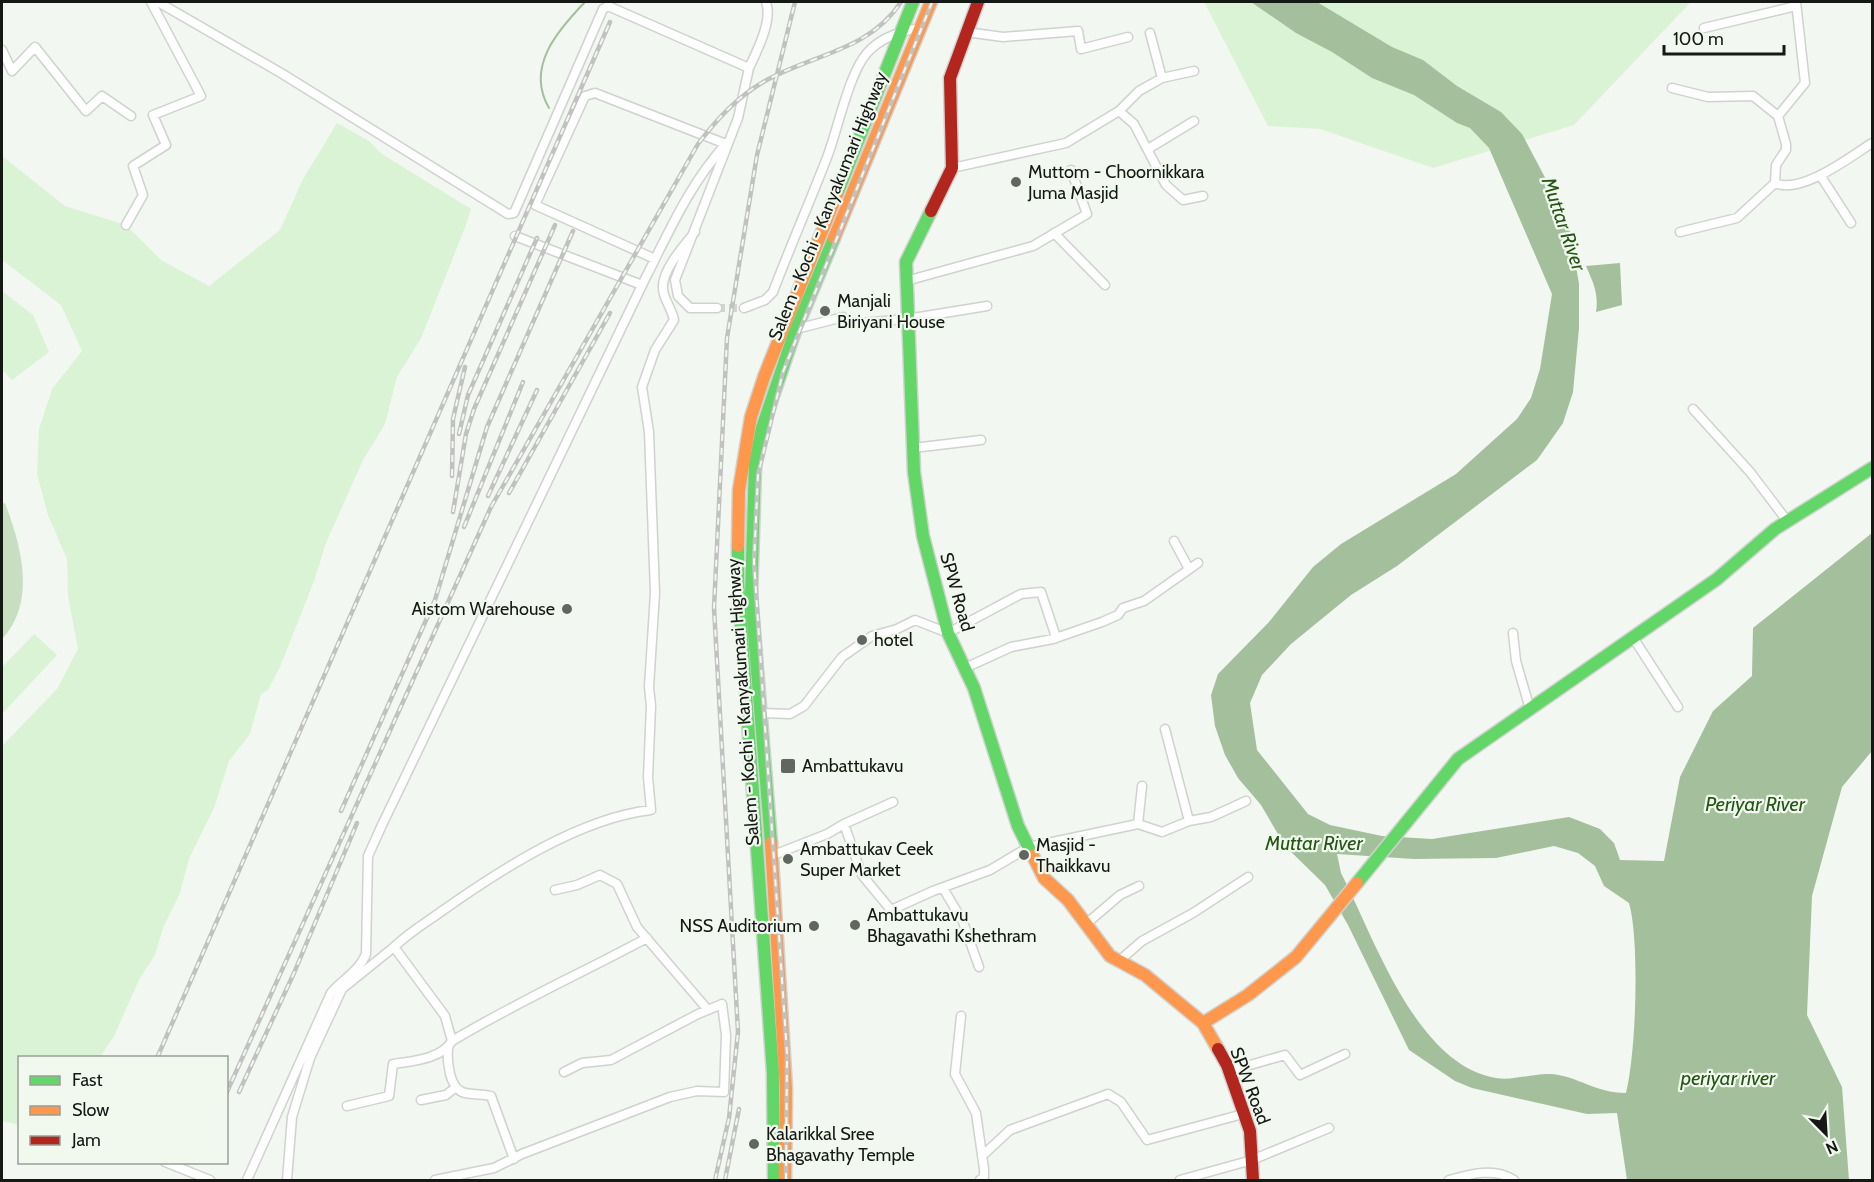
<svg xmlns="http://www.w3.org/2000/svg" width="1874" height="1182" font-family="Cabin,sans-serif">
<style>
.green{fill:#dbf3d5}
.forest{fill:#c7dec1}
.water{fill:#a4bf9c;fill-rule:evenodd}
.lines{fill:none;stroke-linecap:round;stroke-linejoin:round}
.stream{stroke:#a4bf9c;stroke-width:2}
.street-tunnel{stroke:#d1d6d0;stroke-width:8;stroke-dasharray:8 4;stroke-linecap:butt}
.street-casing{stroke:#cfd2ce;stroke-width:11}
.fast-casing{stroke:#cfd2ce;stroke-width:15}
.slow-casing{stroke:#cfd2ce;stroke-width:15}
.jam-casing{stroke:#cfd2ce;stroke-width:15}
.street{stroke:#fdfefd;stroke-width:8}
.fast{stroke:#63d668;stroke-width:12}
.slow{stroke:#ff974d;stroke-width:12}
.jam{stroke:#b3261e;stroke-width:12}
.rail-casing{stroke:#c1c1c1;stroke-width:4.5}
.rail{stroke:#f1f9ef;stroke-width:2;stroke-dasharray:7;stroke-linecap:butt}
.poi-dot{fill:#626662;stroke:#f1f9ef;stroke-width:2}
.labels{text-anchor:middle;stroke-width:4.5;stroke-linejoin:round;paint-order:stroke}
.poi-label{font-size:18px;fill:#151815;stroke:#f1f9ef;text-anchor:start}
.street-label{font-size:18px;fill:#151815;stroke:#f1f9ef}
.water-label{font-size:20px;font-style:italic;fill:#265615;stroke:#f1f9ef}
</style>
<rect width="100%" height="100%" fill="#f2f7f1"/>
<!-- green -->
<path class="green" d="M1204 2H1691L1574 125 1433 168 1320 129 1268 126Z
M337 123 369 141 382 154 471 209 466 225 421 338 397 377 385 424 363 460 326 543 314 581 280 667 268 690 261 694 250 734 229 761 214 808 189 859 180 893 163 928 155 955 140 978 114 1036 100 1057 20 1058 19 1125 2 1121V746L57 689 78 649 68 596 67 559 48 515 37 474 39 429 52 389 82 351 61 305 2 260V156L65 206 126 225 161 260 209 286 280 230 303 179Z
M2 291 33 315 49 352 12 380 2 370Z
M34 634 57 655 2 714V667Z"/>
<!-- forest -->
<path class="forest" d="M5 503C21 546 37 601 2 639V504Z"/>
<!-- water -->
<path class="water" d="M1251 2H1317L1392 47 1423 60 1457 86 1501 112 1522 134 1550 187 1570 231 1579 284V328L1573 392 1563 423 1537 460 1397 566 1351 595 1291 644 1262 675 1250 703 1257 750 1308 814 1330 825 1382 836 1432 839 1569 817 1600 829 1614 843 1620 860 1664 861 1680 777 1713 711 1752 676 1753 628 1872 533V751L1842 787 1812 896 1807 1015 1842 1087 1849 1180H1627L1617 1113 1587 1114 1472 1088 1455 1081 1409 1050 1348 925 1325 885 1285 846 1261 805 1238 778 1225 755 1215 726 1211 695 1218 674 1269 622 1313 567 1341 544 1456 474 1517 419 1531 398 1540 369 1552 294 1489 148 1470 128 1457 123 1414 95 1372 78 1332 52 1296 33ZM1554 846 1578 853 1595 866 1604 886 1629 903C1640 941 1636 1054 1626 1093 1595 1093 1578 1076 1551 1074 1533 1073 1514 1081 1496 1078 1416 1065 1374 937 1341 873L1337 854 1414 859 1496 858Z
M1620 263 1622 305 1596 312C1599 294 1593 282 1586 266Z"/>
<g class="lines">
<!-- stream -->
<path class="stream" d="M549 108C525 67 558 30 585 2"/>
<!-- street-tunnel -->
<path class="street-tunnel" d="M717 308H744"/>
<!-- street casing -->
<g class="street-casing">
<path id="street" d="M158 2 281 73 508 214 514 213 603 9 608 6 749 68 738 118 675 280 678 296 690 308H717
M1704 28 1796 6
M966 32 1003 37 1078 31 1081 49 1128 37
M1150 33 1162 78
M2 50 12 71 35 47 86 111 102 96 131 116
M749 68C757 51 773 20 766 2
M1672 88 1708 97 1753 96 1778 116 1786 144V150L1776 165 1775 183 1737 218 1680 232
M1119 111 1134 124 1166 185 1183 200 1203 196
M1778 116 1805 83 1796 2
M1148 149 1194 121
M952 168 1066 143 1119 111 1139 91 1162 78 1194 71
M1820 175 1851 223
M1775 183C1801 195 1850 157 1872 143
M126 225 143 195 133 166 166 145 153 115 201 96 151 2
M1054 233 1105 285
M515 236 642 285
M906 281 1033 246 1087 214 1071 170
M744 308 765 300 773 292C790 247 809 204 826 160 838 130 848 75 867 53 880 38 901 31 920 28
M796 329 843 317 850 324 907 319 987 306
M1693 409 1750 472 1788 522
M913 448 981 440
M1174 541 1189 569
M1513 633 1516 661 1530 709
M1634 639 1678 707
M965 668 1011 647 1053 639 1102 622 1118 615 1123 608 1144 601 1198 563
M760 713 790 714 804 706 842 657 872 636 897 629 915 620 948 633 1021 594 1041 592 1056 637
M1165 729 1189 821
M844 824 893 802
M1138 824 1142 786
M771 856 827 834 844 824 862 875 891 910 933 891 990 870 1029 847 1138 824 1162 832 1189 821 1211 817 1246 801
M943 888 963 922 979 967
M555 890 577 885 600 875 617 884 637 927 708 1010
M1086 924 1120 895 1139 886
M1119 961 1142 941 1193 913 1248 877
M961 1016 955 1074 976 1113 984 1169V1177L980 1180
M452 1041C515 1003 582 973 647 938
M448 1048C447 1061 449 1086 462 1092 470 1095 482 1094 491 1096L514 1159
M1229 1071 1285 1055 1300 1075 1345 1054
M421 1100 446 1095 456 1087
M347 1106 389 1096 393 1064C412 1061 442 1059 452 1041L445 1016 394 947C411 931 424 924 442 911 500 870 580 818 651 810L648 777 651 706 649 687 655 593 649 432 642 387 655 350 674 320C672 309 663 298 663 289 661 271 685 244 695 232
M982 1156 1010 1130 1108 1094 1121 1102 1147 1140 1243 1114
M165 1162 210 1180
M247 1180 331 993C342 980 360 970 366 954L368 856 382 825 645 279C669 232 690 183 726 144L595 93 585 96 535 205 655 259
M287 1180 292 1117 310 1058 342 989 394 947
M435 1180 494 1168 522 1154 670 1097 697 1091 724 1092 726 1035 722 1004 698 1014 611 1060 582 1063 564 1072
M1180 1180 1252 1160 1329 1128
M1449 1180C1470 1174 1495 1167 1514 1180"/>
</g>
<!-- fast casing -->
<g class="fast-casing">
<path id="fast" d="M837 194 913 2
M931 211 906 262 914 472 923 536 948 633 974 688 1018 826 1033 856
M738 546V582L773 1073 774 1180
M771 843 751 596 755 464 762 428 794 334 834 238
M1357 883 1458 759 1717 579 1775 529 1872 468"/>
</g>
<!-- slow casing -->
<g class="slow-casing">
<path id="slow" d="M834 238 931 2
M738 546 739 490 751 417 764 377 837 194
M771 843 786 1089 785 1180
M1033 856 1044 878 1068 900 1110 956 1145 975 1203 1023 1218 1049
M1203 1023 1248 995 1296 957 1357 883"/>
</g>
<!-- jam casing -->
<g class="jam-casing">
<path id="jam" d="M931 211 952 168 950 78 978 2
M1218 1049 1227 1065 1250 1131 1253 1180"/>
</g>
<!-- street -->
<use href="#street" class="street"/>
<!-- fast -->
<use href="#fast" class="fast"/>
<!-- slow -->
<use href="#slow" class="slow"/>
<!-- jam -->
<use href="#jam" class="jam"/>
<!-- rail casing -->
<g class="rail-casing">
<path id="rail" d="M459 434 468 395 537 238
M452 476 453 419 465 367
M509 493 610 313
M488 496 537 390
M453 512 466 434 474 409 555 225
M464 527 523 382
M341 811 435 600 487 427 573 231
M157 1058 610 22
M239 1092 294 973 357 823
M226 1094 491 507 698 144C717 119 737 97 765 81 813 54 869 51 901 2
M715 1180 729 1118 738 1032 714 608 727 338 757 155 795 2
M725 1180 739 1109
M786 1180 787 1054 754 562 758 475 783 372 932 2"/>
</g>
<!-- rail -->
<use href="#rail" class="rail"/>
</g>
<!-- markers -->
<g class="poi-dot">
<circle cx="1016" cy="182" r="6"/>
<circle cx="825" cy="311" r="6"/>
<circle cx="567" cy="609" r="6"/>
<circle cx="862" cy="640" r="6"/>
<rect x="780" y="758" width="16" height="16" rx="3"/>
<circle cx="1024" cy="855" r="6"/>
<circle cx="788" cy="859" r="6"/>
<circle cx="855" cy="925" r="6"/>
<circle cx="814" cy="926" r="6"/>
<circle cx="754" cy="1144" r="6"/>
</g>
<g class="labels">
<!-- poi labels -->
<g class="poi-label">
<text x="1028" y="178">Muttom - Choornikkara<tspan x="1028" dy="21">Juma Masjid</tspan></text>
<text x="837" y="307">Manjali<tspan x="837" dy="21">Biriyani House</tspan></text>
<text x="555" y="615" text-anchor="end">Aistom Warehouse</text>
<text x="874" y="646">hotel</text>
<text x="802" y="772">Ambattukavu</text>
<text x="1036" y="851">Masjid -<tspan x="1036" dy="21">Thaikkavu</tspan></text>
<text x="800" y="855">Ambattukav Ceek<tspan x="800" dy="21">Super Market</tspan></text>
<text x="867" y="921">Ambattukavu<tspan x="867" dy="21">Bhagavathi Kshethram</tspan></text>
<text x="802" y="932" text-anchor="end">NSS Auditorium</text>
<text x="766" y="1140">Kalarikkal Sree<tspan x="766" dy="21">Bhagavathy Temple</tspan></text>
</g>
<!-- street labels -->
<g class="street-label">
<text transform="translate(828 206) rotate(-68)" y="6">Salem - Kochi - Kanyakumari Highway</text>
<text transform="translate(957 592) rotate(74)" y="6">SPW Road</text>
<text transform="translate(743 702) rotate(-94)" y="6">Salem - Kochi - Kanyakumari Highway</text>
<text transform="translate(1250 1086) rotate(69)" y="6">SPW Road</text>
</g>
<!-- water labels -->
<g class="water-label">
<text transform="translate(1564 224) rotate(71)" y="7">Muttar River</text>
<text x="1755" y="811">Periyar River</text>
<text x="1314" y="850">Muttar River</text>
<text x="1728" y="1085">periyar river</text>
</g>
</g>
<!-- border -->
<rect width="1874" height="1182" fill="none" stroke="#151815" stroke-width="6"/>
<!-- legend -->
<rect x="18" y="1056" width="210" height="108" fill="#f1f9ef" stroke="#999f98" stroke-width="1.5"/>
<rect x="30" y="1076" width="30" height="9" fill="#63d668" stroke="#999f98" stroke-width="1.5"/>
<text x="72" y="1086" font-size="18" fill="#151815">Fast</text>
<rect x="30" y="1106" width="30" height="9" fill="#ff974d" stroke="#999f98" stroke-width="1.5"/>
<text x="72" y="1116" font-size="18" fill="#151815">Slow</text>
<rect x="30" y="1136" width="30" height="9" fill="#b3261e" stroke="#999f98" stroke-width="1.5"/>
<text x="72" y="1146" font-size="18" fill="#151815">Jam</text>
<!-- north arrow -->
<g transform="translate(1826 1134) rotate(156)" stroke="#f1f9ef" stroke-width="4.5" paint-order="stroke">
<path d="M0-4.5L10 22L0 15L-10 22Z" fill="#151815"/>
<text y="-9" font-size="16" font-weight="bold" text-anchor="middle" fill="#151815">N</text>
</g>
<!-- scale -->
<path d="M1664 45v9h120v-9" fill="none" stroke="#151815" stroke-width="3"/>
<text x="1673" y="45" font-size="18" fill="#151815" stroke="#f1f9ef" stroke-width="4.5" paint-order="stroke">100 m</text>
</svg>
